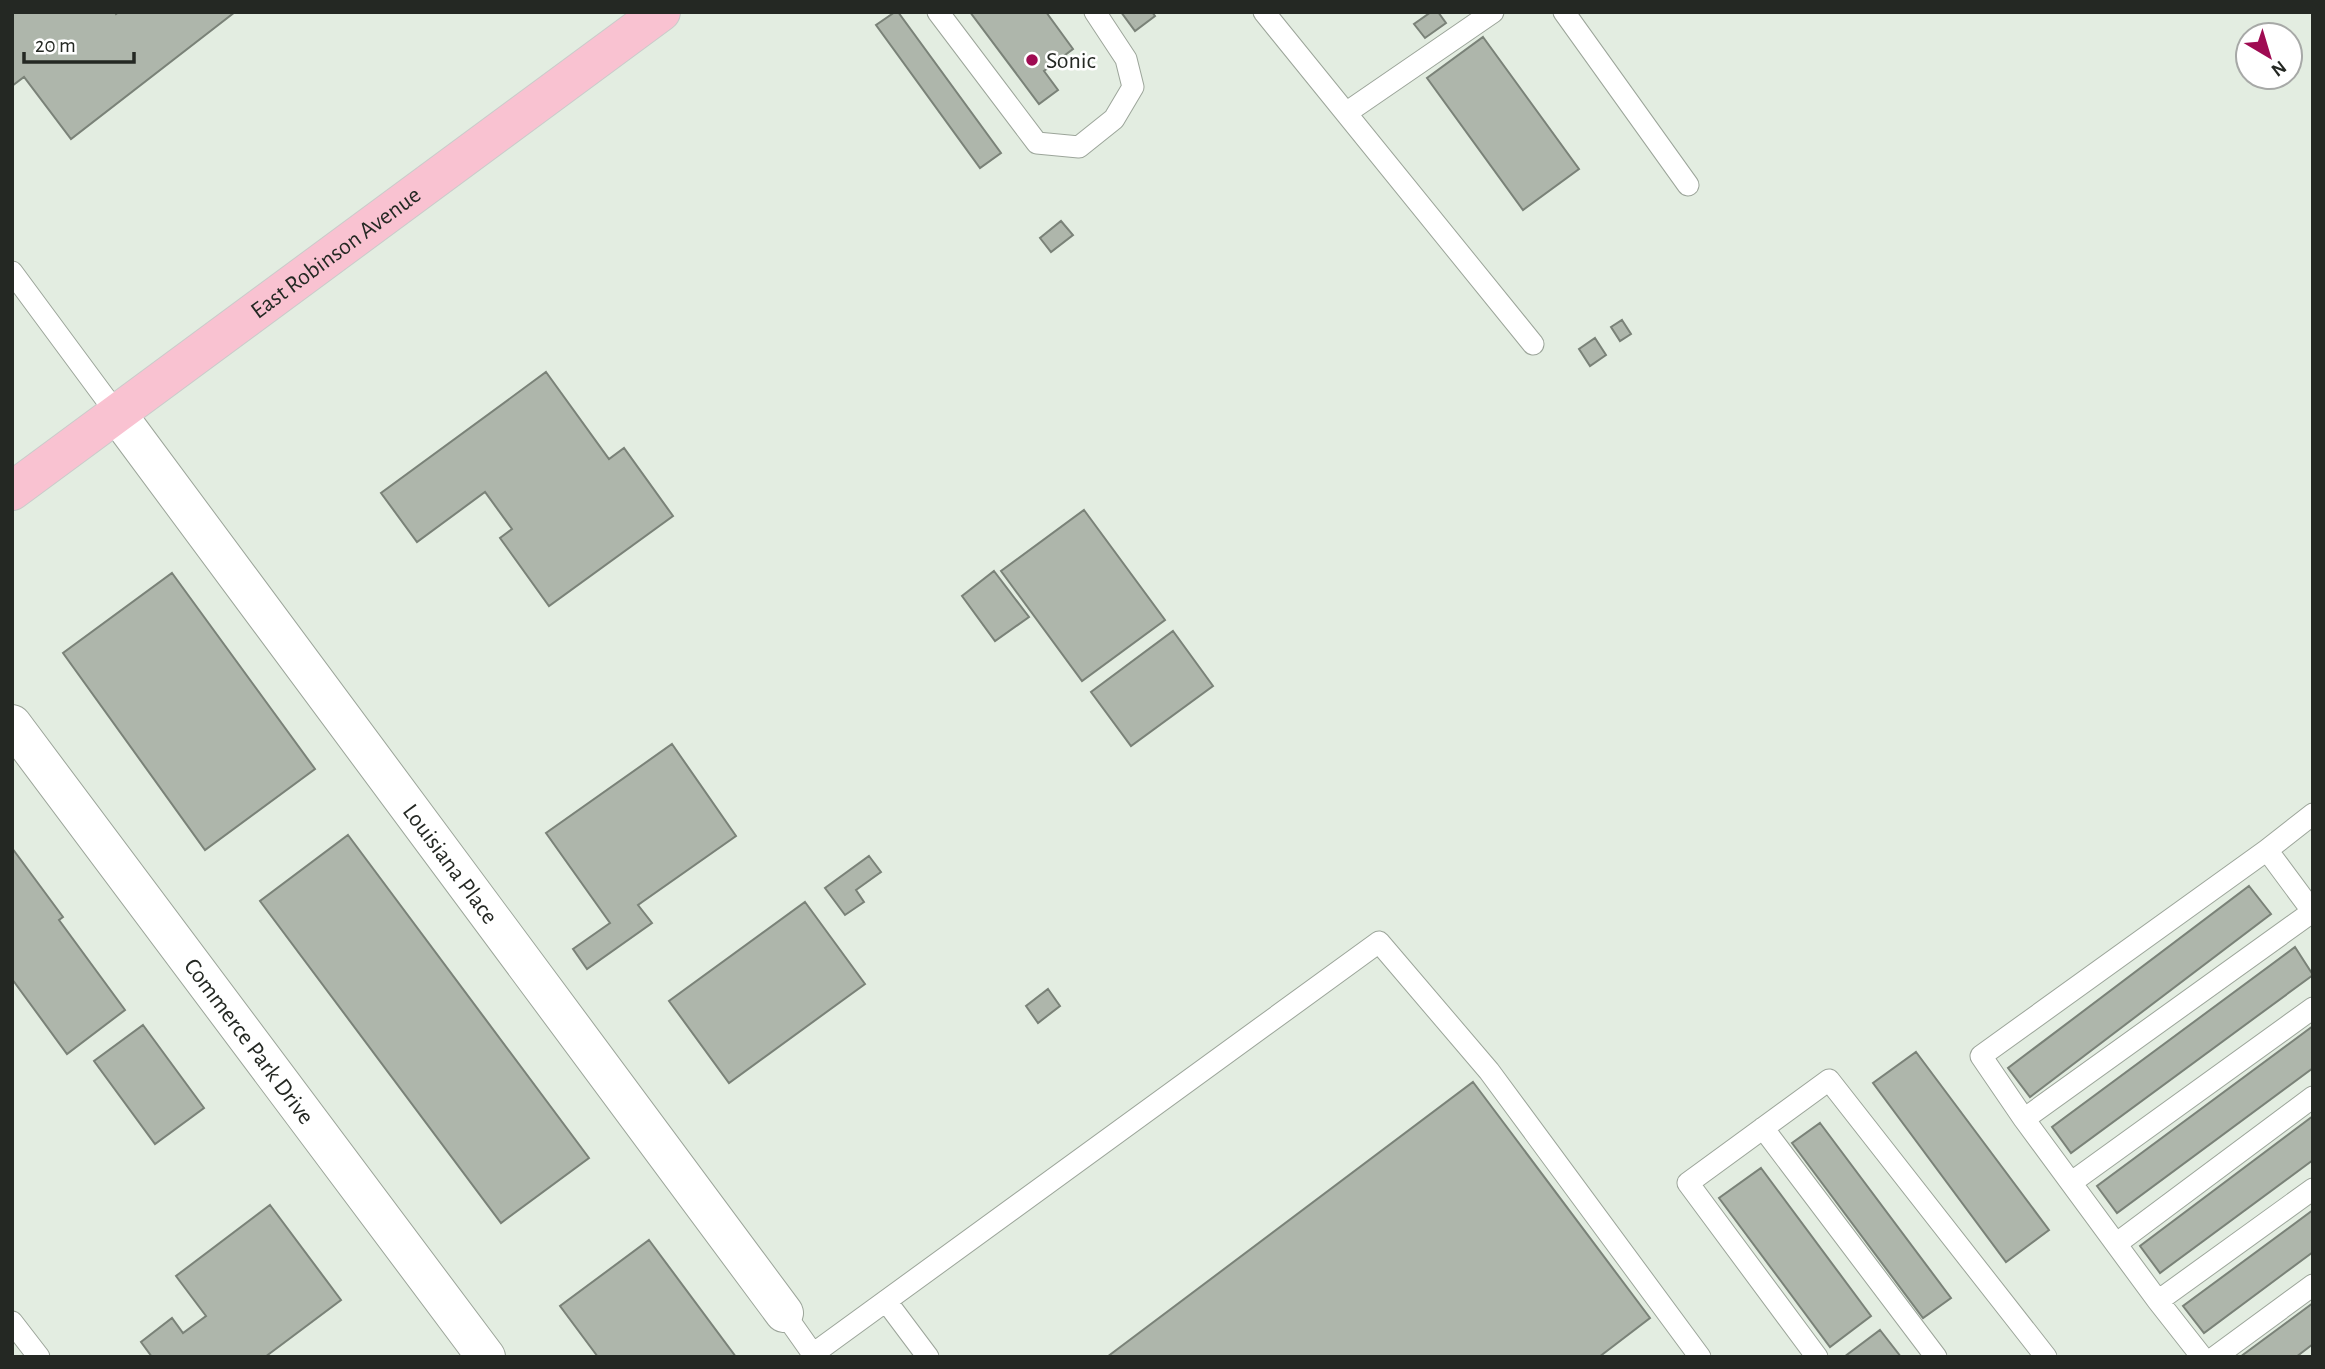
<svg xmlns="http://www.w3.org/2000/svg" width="2325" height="1369" font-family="'Alegreya Sans',sans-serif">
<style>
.building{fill:#aeb6ab;stroke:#7a8278;stroke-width:2}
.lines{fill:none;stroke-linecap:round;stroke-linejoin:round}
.lane-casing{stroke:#9ca59a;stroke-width:23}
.street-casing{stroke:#9ca59a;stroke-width:40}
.highway-casing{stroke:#cacbca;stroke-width:40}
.lane{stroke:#fff;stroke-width:21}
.street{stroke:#fff;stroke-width:38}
.highway{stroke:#f9c2d1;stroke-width:38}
.poi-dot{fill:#9f0b52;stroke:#fff;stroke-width:2.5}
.labels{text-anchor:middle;stroke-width:5;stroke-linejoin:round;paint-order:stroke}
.poi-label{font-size:24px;fill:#242823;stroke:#fff;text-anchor:start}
.street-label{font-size:24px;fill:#242823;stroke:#fff}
</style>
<rect width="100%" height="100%" fill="#e3ede1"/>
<!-- building -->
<path class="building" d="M12 12H115L116 14 119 12H235L71 139 24 77 12 86Z
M895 12H898L1001 153 980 168 876 25Z
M970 12H1046L1073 49 1044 71 1058 90 1039 104Z
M1121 12H1152L1155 16 1135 31Z
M1431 12H1438L1446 23 1425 38 1414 24Z
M1483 37 1579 169 1523 210 1427 78Z
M1061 221 1073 235 1051 252 1040 238Z
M1622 320 1631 334 1620 341 1611 327Z
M1595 338 1606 355 1590 366 1579 349Z
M546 372 609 459 624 448 673 516 549 606 500 538 512 529 485 492 417 542 381 493Z
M1084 510 1165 620 1082 681 1001 571Z
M994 571 1029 617 995 641 962 596Z
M172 573 315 769 205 850 63 653Z
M1173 631 1213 686 1131 746 1091 692Z
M672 744 736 836 638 905 652 923 587 969 573 949 610 923 546 833Z
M348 835 589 1158 501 1223 260 901Z
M12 848 63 917 59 920 125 1010 67 1054 12 979Z
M869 856 881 872 856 890 864 902 845 915 825 888Z
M2249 886 2271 914 2030 1097 2008 1068Z
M805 902 865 984 729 1083 669 1001Z
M2295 947 2313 975 2071 1153 2052 1127Z
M1048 989 1060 1006 1038 1023 1026 1006Z
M143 1025 204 1108 155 1144 94 1061Z
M2313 1026V1068L2117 1213 2097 1186Z
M1916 1052 2049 1230 2006 1262 1873 1083Z
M1473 1082 1650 1318 1599 1357H1107Z
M2313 1116V1160L2160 1273 2140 1246Z
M1820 1123 1951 1298 1923 1318 1792 1143Z
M1761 1168 1871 1316 1830 1347 1719 1198Z
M270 1205 341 1300 265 1357H152L141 1342 172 1318 183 1333 206 1316 176 1276Z
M2313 1210V1252L2204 1333 2183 1306Z
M649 1240 736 1357H598L560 1306Z
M2313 1303V1344L2296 1357H2240Z
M1880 1330 1901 1357H1844Z"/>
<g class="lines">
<!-- lane casing -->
<g class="lane-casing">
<path id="lane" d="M938 12 1037 143 1079 147 1114 119 1133 87 1126 59 1095 12
M1264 12 1533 344
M1564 12 1688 185
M1346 113 1493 12
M12 272 117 414
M2313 814 2267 850 2313 912
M2024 1119 2312 912
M1763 1128 1936 1357
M2072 1182 2313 1008
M2116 1244 2313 1097
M886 1301 928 1357
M2158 1301 2313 1189
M784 1313 815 1357
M12 1322 39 1357
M813 1354 1379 942 1489 1071 1700 1357
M1817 1357 1688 1183 1829 1080 2046 1357
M2202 1357 2158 1301 2024 1119 1981 1056 2267 850
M2215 1357 2313 1285"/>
</g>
<!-- street casing -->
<g class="street-casing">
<g id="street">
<path id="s1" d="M117 414 784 1313"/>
<path id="s2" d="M12 724 486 1357"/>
</g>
</g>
<!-- highway casing -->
<g class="highway-casing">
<g id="highway">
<path id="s3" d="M12 491 661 12"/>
</g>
</g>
<!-- lane -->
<use href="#lane" class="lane"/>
<!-- street -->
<use href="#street" class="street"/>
<!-- highway -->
<use href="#highway" class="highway"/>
</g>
<!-- markers -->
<circle class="poi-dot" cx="1032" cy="60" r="7"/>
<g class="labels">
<!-- poi labels -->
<g class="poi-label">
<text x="1046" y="68">Sonic</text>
</g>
<!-- street labels -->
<g class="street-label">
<text dy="8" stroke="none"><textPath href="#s3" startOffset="402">East Robinson Avenue</textPath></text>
<text dy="8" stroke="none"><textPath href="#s1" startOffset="560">Louisiana Place</textPath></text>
<text dy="8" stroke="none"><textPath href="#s2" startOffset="396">Commerce Park Drive</textPath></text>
</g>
</g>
<!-- border -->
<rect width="2325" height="1369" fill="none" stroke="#242823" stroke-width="28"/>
<!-- north arrow -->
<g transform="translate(2269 56) rotate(142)"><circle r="33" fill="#ffffff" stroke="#a7a9a7" stroke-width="2"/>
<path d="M0-5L12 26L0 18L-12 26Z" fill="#9f0b52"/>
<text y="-10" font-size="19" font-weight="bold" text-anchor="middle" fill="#242823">N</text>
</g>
<!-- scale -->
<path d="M24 52v10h110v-10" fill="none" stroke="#242823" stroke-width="3.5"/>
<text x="35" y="52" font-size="21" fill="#242823" stroke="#ffffff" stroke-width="5" paint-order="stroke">20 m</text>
</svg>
